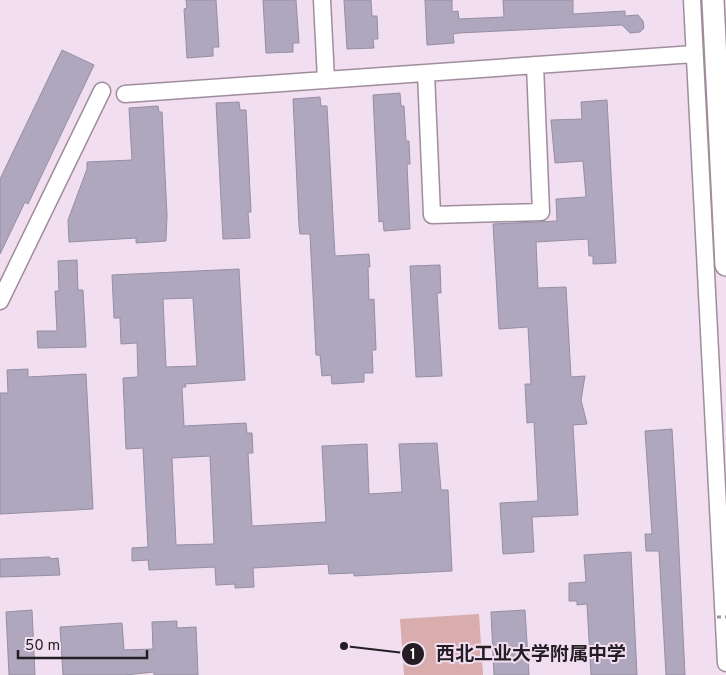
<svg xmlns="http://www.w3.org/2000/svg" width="726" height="675" font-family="Overpass,'Noto Sans SC',sans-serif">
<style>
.green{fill:#d9adae}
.building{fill:#afa7bd;stroke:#968ea3;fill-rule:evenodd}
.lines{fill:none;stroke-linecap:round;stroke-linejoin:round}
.minor-casing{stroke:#9f8d9e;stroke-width:19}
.major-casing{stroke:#9f8d9e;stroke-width:24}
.minor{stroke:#fff;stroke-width:16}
.major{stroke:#fff;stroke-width:21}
.path-bridge{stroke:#a293a1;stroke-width:3;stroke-dasharray:4 4;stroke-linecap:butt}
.leader{fill:none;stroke:#241d24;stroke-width:2}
.callout-dot{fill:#241d24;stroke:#f1def0;stroke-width:2}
.mark-label{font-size:15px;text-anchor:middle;font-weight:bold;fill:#fff}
.callout-label{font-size:19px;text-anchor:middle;font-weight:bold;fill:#241d24;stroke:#f1def0;stroke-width:4;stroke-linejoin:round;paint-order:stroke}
</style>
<rect width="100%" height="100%" fill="#f1def0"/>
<!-- green -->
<path class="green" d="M479 614 483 675H404L400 619Z"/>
<!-- building -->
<path class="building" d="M186 0H216L219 47H213V56L187 58 184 9 187 8Z
M263 0H296L299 43H293V52L266 53Z
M344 0H371L372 16H377L378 39H373L374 48 347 49Z
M425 0H452V12L458 11 459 19 504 17 503 0H573V14L625 11V16L638 15 643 21 644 28 640 32 630 33 622 25 459 33 453 34 454 43 427 45Z
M62 50 94 65 28 204 25 202 0 254V179Z
M400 93 401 106H404L406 141H409L410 164H407L410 229 384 231 383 221 379 222 373 95Z
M320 97 321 106H327L335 256 369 254 370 267H368L369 300 374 299 376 350H372L373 373H364V382L332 384 331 375 322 376 320 355H316L310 234H300L299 226 293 99Z
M607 100 616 263 593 264V256H589L588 239 536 242 538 288 566 287 571 377 585 376 581 400 587 424 573 425 578 515 532 517 534 552 503 554 500 503 538 501 534 422 527 423 525 384H531L528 327 499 329 493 224 557 221 556 199 586 197 583 161 555 163 551 120 582 119 581 102Z
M239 102 240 110H246L251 212H248L250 238 223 239 216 103Z
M158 106 159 112H162L167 215 166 241 136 243V238L69 242 68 220 87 169V162L132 160 129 108Z
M77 260 78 290H83L86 347 38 348 37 331H57L55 291H59L58 261Z
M440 265 441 293H437L442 376 416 377 410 266Z
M239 269 245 380 185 384 186 387H182L184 426 246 423 247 433H252L253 453H248L252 526 326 522 322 446 367 444 369 494 402 492 399 444 437 443 441 490H448L452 571 354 576V573L329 574 328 564 253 568 254 587 235 588V584L216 585 215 567 149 570 148 560 132 561V548L148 547 143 448 126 449 123 378 138 377 137 343 121 344 120 318H114L112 275ZM193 298 197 366 166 367 163 299ZM210 456 214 544 176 545 172 458Z
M28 369V377L86 374 93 509 0 514V393H8L7 370Z
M672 429 678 531 685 675H666L659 551H646L645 534H652L645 431Z
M631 552 637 675H591L587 604 577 605V601H569V583L586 582 584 555Z
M50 557V559L58 558 60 575 0 577V559Z
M32 610 35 675H9L6 612Z
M525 610 529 675H494L491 612Z
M177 621V628L196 627 198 675H154V672L125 675H63L60 627 122 623 124 650 153 649 152 622Z"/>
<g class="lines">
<!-- minor casing -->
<g class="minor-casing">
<path id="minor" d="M322 0 326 80
M692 0 726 663
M426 73 432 215 541 212 535 65
M125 94 694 54
M0 301 102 91"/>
</g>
<!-- major casing -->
<g class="major-casing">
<path id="major" d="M713 0 726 265"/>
</g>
<!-- minor -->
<use href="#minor" class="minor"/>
<!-- major -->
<use href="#major" class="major"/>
<!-- path-bridge -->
<path class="path-bridge" d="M717 617H726"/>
</g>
<!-- callouts -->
<path class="leader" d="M344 646L413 654"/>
<g class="callout-dot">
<circle cx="344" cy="646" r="5"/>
<circle cx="413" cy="654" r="12"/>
</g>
<g class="mark-label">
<text x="413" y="659">1</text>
</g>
<g class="callout-label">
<text x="531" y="660">西北工业大学附属中学</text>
</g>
<!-- scale -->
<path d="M18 650v8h129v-8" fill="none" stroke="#241d24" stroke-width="2.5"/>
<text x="25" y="650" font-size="15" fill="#241d24" stroke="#f1def0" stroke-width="4" paint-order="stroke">50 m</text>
</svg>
